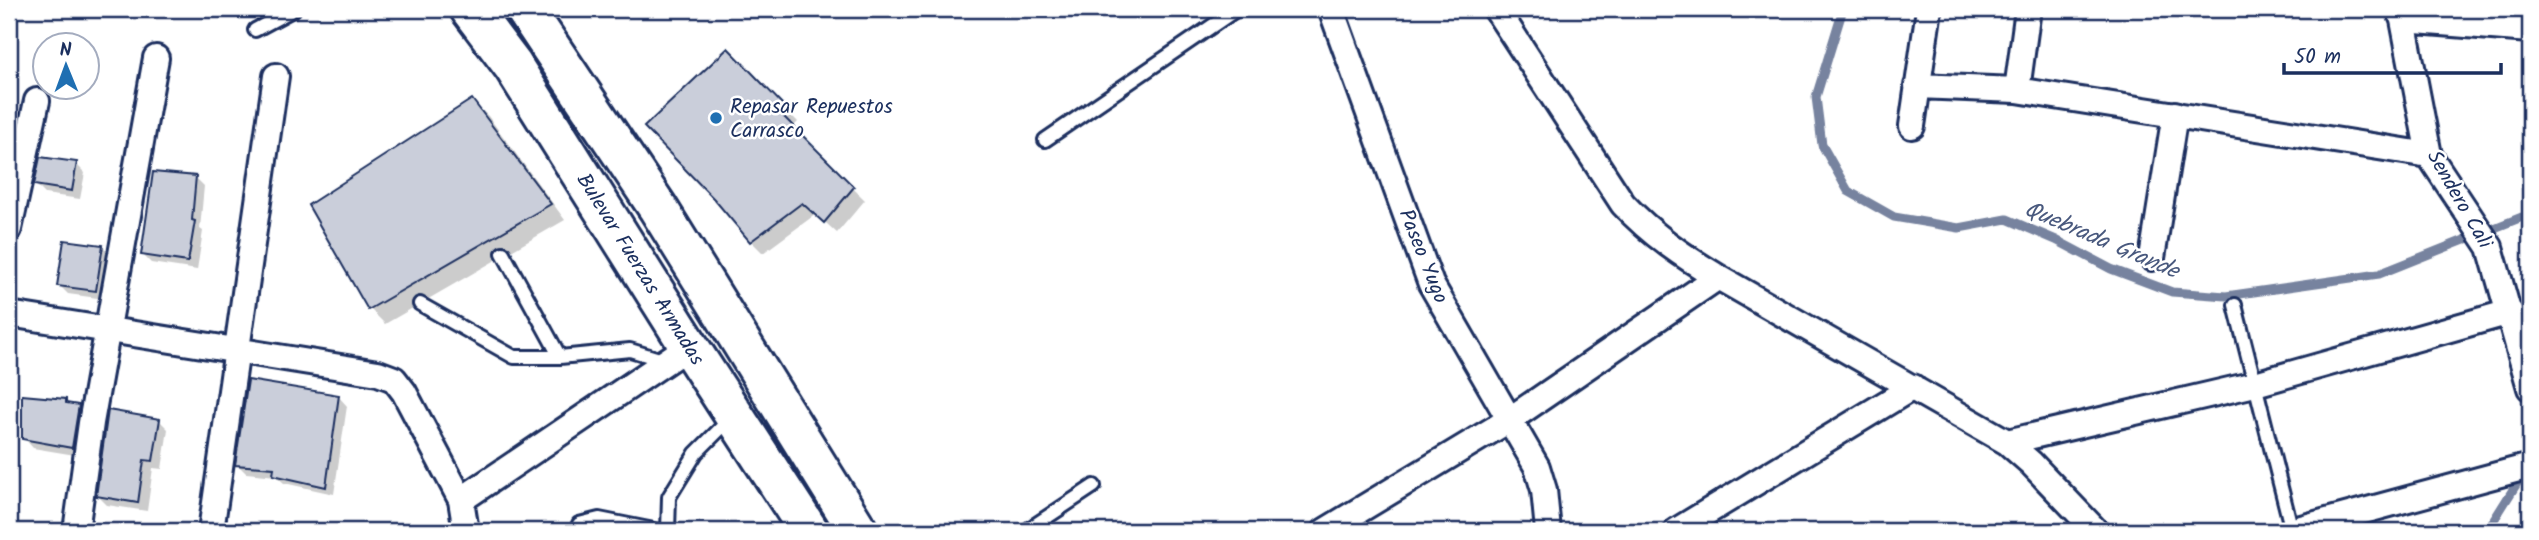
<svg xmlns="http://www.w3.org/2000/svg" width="2539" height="540" font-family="Kalam,sans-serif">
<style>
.shadow{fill:#0003}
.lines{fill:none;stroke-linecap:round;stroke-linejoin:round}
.stream{stroke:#77839f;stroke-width:9}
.building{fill:#caceda;stroke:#1b2f5e;stroke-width:2}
.lane-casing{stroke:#1b2f5e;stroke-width:18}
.street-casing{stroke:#1b2f5e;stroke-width:30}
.highway-casing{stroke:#1b2f5e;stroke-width:44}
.path{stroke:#1b2f5e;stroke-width:4.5;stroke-dasharray:7 5;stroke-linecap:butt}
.lane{stroke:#fff;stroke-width:12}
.street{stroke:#fff;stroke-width:24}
.highway{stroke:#fff;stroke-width:38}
.poi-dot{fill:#1f6fb2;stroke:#fff;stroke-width:2.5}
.labels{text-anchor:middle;stroke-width:5;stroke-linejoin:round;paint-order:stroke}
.poi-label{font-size:21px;fill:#1b2f5e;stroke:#fff;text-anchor:start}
.street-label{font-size:21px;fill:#1b2f5e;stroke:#fff}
.water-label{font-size:23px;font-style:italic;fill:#49597e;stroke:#fff}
</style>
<rect width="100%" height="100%" fill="#fff"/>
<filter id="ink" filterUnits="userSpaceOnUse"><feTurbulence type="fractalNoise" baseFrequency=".0143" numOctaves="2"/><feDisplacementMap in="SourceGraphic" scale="14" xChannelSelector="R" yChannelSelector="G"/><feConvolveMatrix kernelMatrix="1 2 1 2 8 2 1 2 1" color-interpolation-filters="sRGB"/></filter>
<g filter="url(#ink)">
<!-- shadow -->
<path class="shadow" d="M728 51 798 122 792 128 865 200 837 233 816 214 763 253 751 241Z
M472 101 488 116 565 220 385 324 370 309Z
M76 164 85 173 80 199 45 194 36 185Z
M195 177 204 186 200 229 203 231 197 270 151 263 142 254Z
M102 246 111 255 105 299 68 294 59 285Z
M338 396 347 406 334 494 284 483 276 476 246 473 237 464Z
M66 400 71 406 78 407 87 416 81 456 33 448 24 438Z
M159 420 168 429 162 469 153 468 147 511 107 505 98 496Z
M229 523 258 527 262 531H227Z"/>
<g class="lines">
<!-- stream -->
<path class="stream" d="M1843 9 1816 97 1822 145 1848 191 1894 217 1959 228 2007 219 2056 240 2111 269 2172 292 2226 296 2379 274 2522 217 2530 221
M2487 531 2519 480"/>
</g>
<!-- building -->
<path class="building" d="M728 48 787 109 782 115 854 187 824 223 802 203 750 242 714 199 644 127Z
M472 99 551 204 368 310 308 205Z
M40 157 77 162 72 191 34 185Z
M153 172 196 176 192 220 195 221 188 262 141 255Z
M64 240 103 245 96 291 57 286Z
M248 380 339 395 326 487 273 475 274 468 235 465Z
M22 395 66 399V403L79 405 72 448 22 439Z
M108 410 160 419 153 461 144 460 138 503 96 496Z"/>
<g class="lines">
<!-- lane casing -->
<g class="lane-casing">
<path id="lane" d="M255 30 294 9
M1045 140 1237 9
M503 253 560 357
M420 304 514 357H560L630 350 666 361
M2235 305 2292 531
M576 531 579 524 599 519 659 531
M668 531 669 497 696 453 731 418
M1026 531 1094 486"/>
</g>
<!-- street casing -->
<g class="street-casing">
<path id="street" d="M1331 9 1431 284 1537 467 1544 490 1548 531
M1496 9 1623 204C1652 235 1683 256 1718 277L2007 442 2031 463 2096 531
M2399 9 2403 20 2429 155 2490 247 2530 388
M2403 20 2530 30
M1917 86 2017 90 2429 155
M2017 90 2028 9
M1912 126 1929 9
M9 229 37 101
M2152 258 2175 114
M9 314 378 373 394 379 404 392 461 500 466 531
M2007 442 2255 384 2510 312
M461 500 689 346
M76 531 91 423 156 58
M211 531 276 76
M1325 531 1509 420 1718 277
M1676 531 1913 387
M2290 531 2530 466"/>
</g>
<!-- highway casing -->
<g class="highway-casing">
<path id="highway" d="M470 9 513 66 689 346 809 531
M525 9 658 208 858 531"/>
</g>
<!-- path -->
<path class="path" d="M896 531 905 525 909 531"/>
<!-- lane -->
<use href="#lane" class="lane"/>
<!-- street -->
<use href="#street" class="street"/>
<!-- highway -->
<use href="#highway" class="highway"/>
</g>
</g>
<!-- markers -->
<circle class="poi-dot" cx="716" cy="118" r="7"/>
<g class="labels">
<!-- poi labels -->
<g class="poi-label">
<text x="730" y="113">Repasar Repuestos<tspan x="730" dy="24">Carrasco</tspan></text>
</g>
<!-- street labels -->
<g class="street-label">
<text transform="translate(2460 199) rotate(60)" y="7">Sendero Cali</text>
<text transform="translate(1424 256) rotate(68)" y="7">Paseo Yugo</text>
<text transform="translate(641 269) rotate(58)" y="7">Bulevar Fuerzas Armadas</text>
</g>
<!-- water labels -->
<g class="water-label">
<text transform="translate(2102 239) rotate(23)" y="8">Quebrada Grande</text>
</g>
</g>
<!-- margin -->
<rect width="2539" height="540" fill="none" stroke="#fff" stroke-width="35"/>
<rect x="18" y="18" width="2504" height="505" fill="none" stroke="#1b2f5e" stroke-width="2.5" filter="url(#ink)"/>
<!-- north arrow -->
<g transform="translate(66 66) rotate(359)"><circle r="33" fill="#ffffff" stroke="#a4acbf" stroke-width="2"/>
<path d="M0-5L12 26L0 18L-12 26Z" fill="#1f6fb2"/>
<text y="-10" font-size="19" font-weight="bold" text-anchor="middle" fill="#1b2f5e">N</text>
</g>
<!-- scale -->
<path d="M2284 63v10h217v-10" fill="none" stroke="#1b2f5e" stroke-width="3.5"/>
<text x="2294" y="63" font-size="21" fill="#1b2f5e" stroke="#ffffff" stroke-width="5" paint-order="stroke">50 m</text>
</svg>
